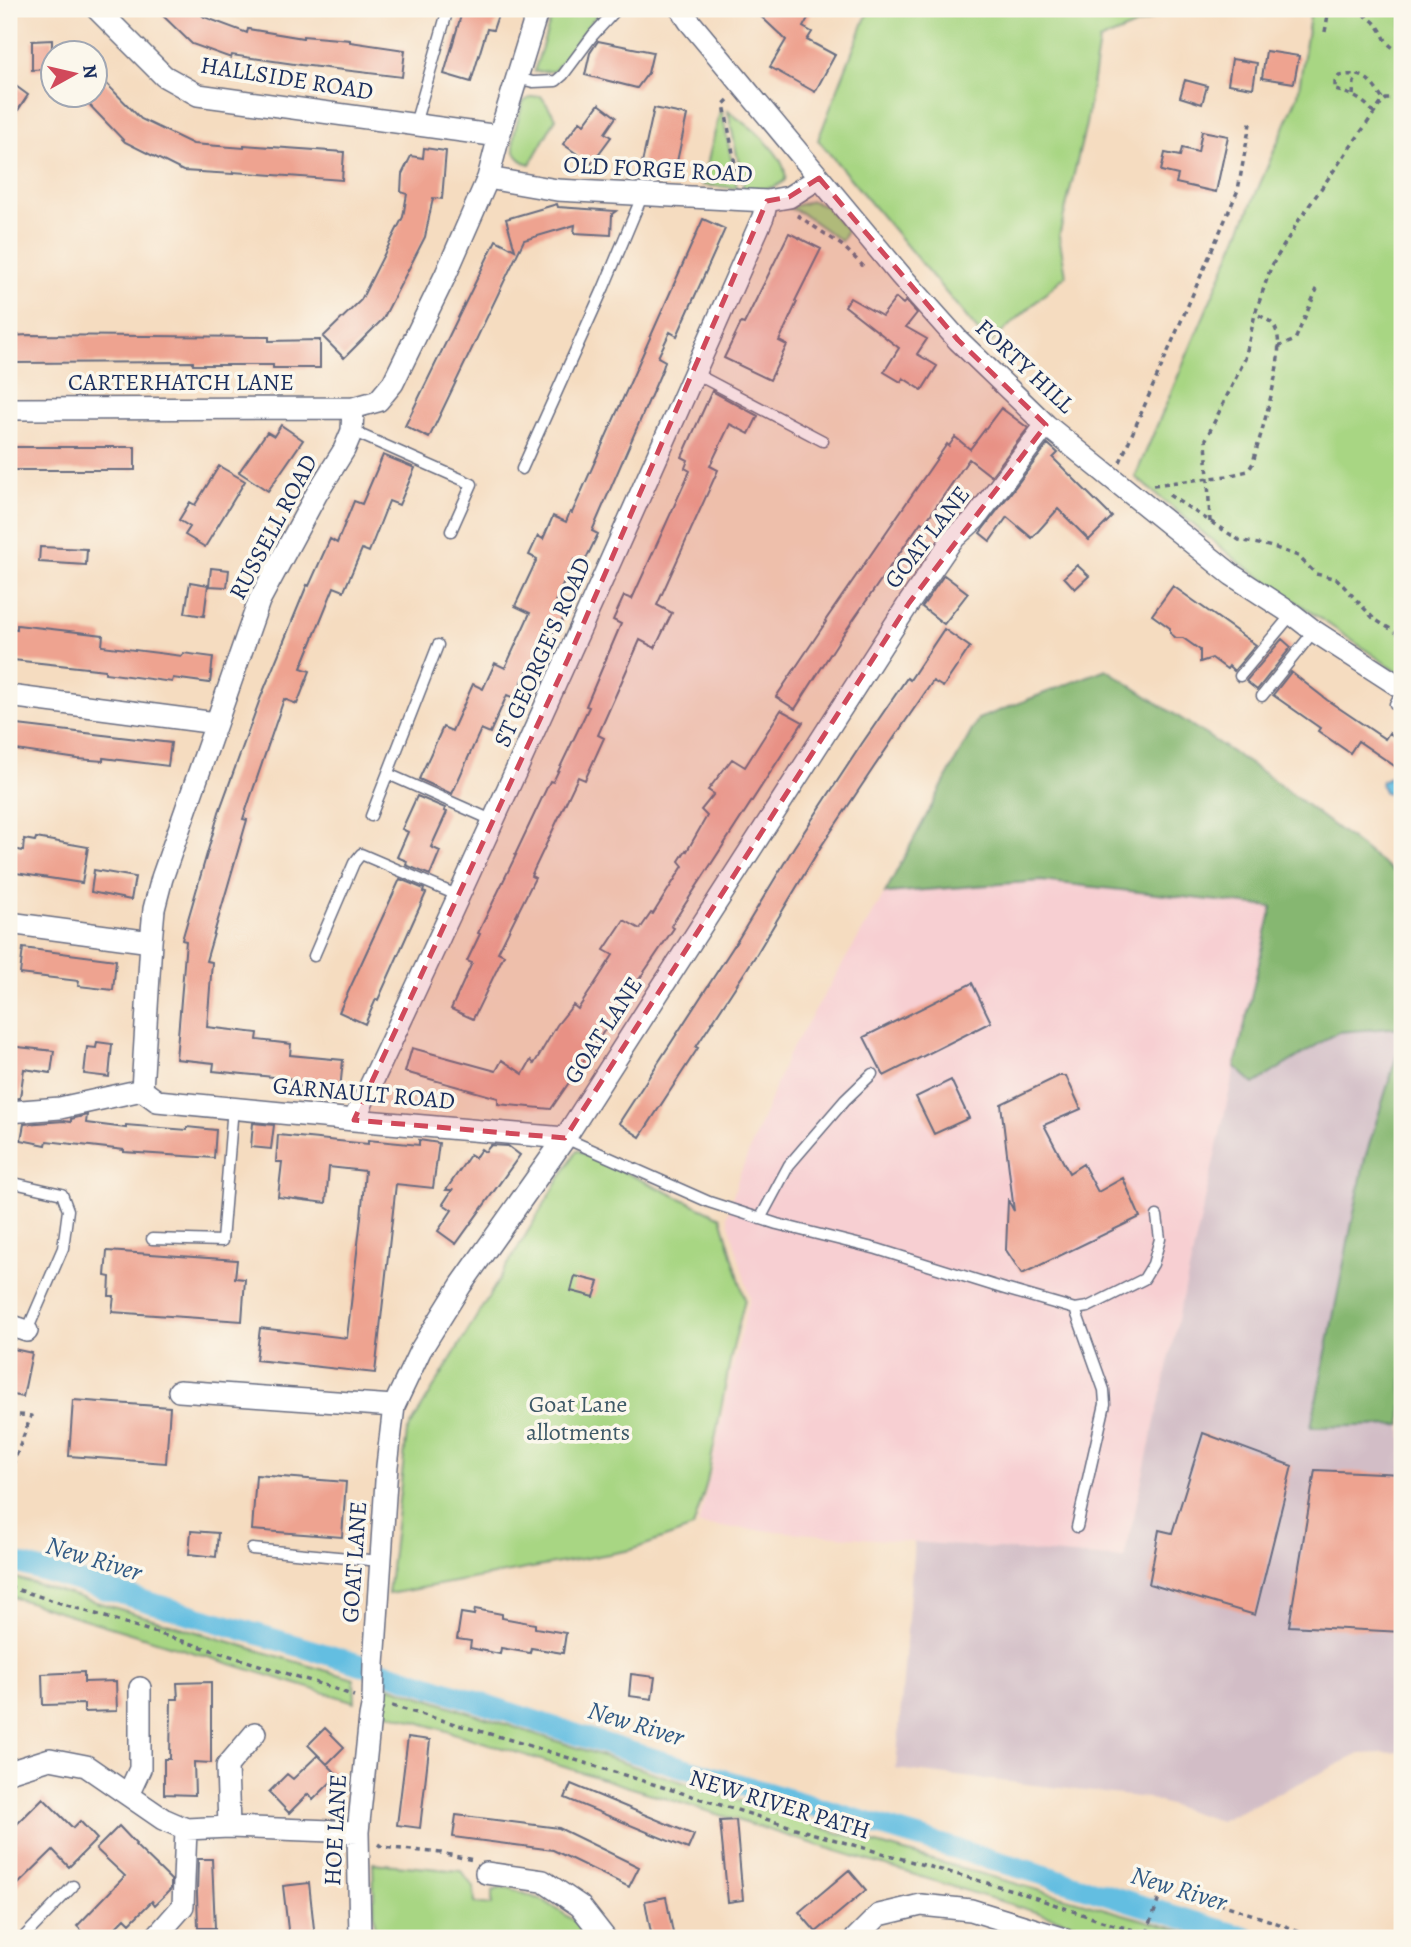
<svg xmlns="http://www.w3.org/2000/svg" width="1411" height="1947" font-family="Alegreya,serif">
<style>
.built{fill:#f7cfd2}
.industrial{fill:#d2bdc6}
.green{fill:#a8d683;stroke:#628270;stroke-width:2}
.forest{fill:#86b771;stroke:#507368;stroke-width:2}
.water{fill:#64bee1;stroke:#4076a0;stroke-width:2}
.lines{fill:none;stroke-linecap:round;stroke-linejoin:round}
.canal{stroke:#64bee1;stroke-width:21}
.building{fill:#eea390}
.lane-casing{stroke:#676c80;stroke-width:13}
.street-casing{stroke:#676c80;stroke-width:24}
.path{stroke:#676c80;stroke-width:3.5;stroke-dasharray:5 5;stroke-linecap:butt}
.lane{stroke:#fff;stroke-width:10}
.street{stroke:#fff;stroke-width:21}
.marked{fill:#d1495b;fill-opacity:0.2;stroke:#d1495b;stroke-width:5;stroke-dasharray:14 9;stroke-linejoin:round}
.labels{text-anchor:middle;stroke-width:7;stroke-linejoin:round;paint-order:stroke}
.street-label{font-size:24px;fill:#1b2f5e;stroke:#fbf7ec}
.park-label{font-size:24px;fill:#3e5967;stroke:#fbf7ec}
.water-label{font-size:26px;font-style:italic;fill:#315a85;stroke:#fbf7ec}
</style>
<rect width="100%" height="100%" fill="#fbf7ec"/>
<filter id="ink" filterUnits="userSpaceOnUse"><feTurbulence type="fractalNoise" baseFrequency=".0143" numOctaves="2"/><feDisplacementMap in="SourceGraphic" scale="14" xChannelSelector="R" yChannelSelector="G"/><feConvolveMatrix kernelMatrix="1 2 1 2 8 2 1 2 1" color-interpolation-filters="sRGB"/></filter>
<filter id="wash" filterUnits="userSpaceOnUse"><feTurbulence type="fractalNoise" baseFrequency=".00686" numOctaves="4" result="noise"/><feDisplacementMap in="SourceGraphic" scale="28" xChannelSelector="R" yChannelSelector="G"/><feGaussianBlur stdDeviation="1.57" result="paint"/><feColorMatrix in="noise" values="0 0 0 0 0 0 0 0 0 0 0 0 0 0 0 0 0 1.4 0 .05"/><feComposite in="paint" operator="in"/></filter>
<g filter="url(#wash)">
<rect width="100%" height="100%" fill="#f5dcc0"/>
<!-- built -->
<path class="built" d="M1041 881 1272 907 1124 1559 698 1525 710 1477 731 1373 750 1298 727 1216 738 1179 787 1057 885 893Z"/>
<!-- industrial -->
<path class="industrial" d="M1402 1027V1039L1365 1158 1311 1426 1402 1425V1752L1360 1754 1220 1821 1147 1798 896 1769 914 1542 1124 1559 1235 1067 1254 1084 1338 1032Z"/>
<!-- green -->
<path class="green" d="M554 9H601L554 71 534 72Z
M869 9H1175L1099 41 1086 124 1059 236 1066 275 989 344 818 140Z
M1311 9H1402V675L1240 563 1135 477 1298 95Z
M541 96 556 118 530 164C501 156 518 122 523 102L532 97Z
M721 107 737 188 702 185Z
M728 111C737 119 748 124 756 132 768 143 788 164 785 180 772 191 760 189 744 189Z
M812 201 825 206 847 230 841 241 800 212 788 208Z
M577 1150 721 1217 745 1299 731 1356 707 1482 693 1528 631 1550 388 1594 407 1432Z
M9 1576 354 1679 355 1702 9 1596Z
M385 1685 838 1833 1207 1938H1120L385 1712Z
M373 1863 461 1871 474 1888 475 1903 492 1905V1891L501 1888H510L546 1902 582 1926 590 1938H375Z"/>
<!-- forest -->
<path class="forest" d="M1106 669 1268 776 1402 878V1027L1338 1032 1254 1084 1235 1067 1272 907 1041 881 885 893 978 719Z
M1402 1039V1425L1311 1427 1365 1158Z"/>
<!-- water -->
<path class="water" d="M1390 777 1402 782V798L1385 793 1381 785 1382 781Z"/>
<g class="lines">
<!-- canal -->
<path class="canal" d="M9 1561 393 1674 618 1748 1047 1876 1247 1938"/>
</g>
<g id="blocks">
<!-- building -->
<path class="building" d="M156 9H195L204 17 247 33 248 29 303 38V36L350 40V42L405 50 402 77 301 65 232 55 231 58 192 44Z
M470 9H500L493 30 487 29 471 82 444 74 462 12 469 14Z
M753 9H813L803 27 812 32 807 40 835 55 815 92 770 67 786 40Z
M52 40V69L32 70V41Z
M598 41 653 52 648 73 637 88 585 75 590 53Z
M1266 51 1299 56 1294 83 1262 78Z
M1232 59 1257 63 1253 88 1228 84Z
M94 71 141 119 193 144 244 148V145L344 152 342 180 233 172V174L183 171 125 142 79 94H94Z
M1185 80 1207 86 1202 104 1180 97Z
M9 81 28 95 9 124Z
M599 104 616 117 605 133 611 137 591 164 563 144 580 121 584 124Z
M654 108 687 115 675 171 642 163Z
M1202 131 1228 136 1216 192 1176 183 1178 175 1161 171 1165 153 1180 156 1182 148 1198 152Z
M424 148 446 151 442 199 433 198 425 237 383 319 344 358 323 337 361 300 403 217 407 194 401 192 402 174 411 156 423 158Z
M557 204 558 207 616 211 612 214 611 235 574 233 575 225 524 240 429 438 405 426 496 240 515 250 506 219Z
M703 219 725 229 677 336 670 332 658 357 665 361 663 368 592 531 598 534 583 565 574 560 556 600 569 606 559 627 557 626 536 670 529 667 514 698 507 695 490 733 481 729 452 794 419 779 443 727 452 731 473 684 483 689 495 663 505 668 530 613 515 606 537 559 529 555 538 536 543 539 553 516 566 522 570 512 572 513Z
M789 233 821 249 795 301 797 302 779 341 787 345 770 380 724 358 741 323 744 324Z
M850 298 882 316 896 298 903 304 906 301 917 313 906 327 927 339 917 354 937 366 922 390 903 378 901 382 884 372 899 348 845 306Z
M29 335 269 337V341L320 340V368H273V365H193V362L9 363V336Z
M712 391 758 416 749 434 730 424 710 466 718 470 657 605 672 613 655 648 640 640 598 735 604 738 585 780 578 777 531 876 535 878 498 952 504 955 473 1019 451 1009 472 963 467 961 480 934 478 933 516 855H515L550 781 553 782 589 707 586 706 621 624 613 620 624 596 632 599 690 471 685 468 688 460 682 457Z
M1001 408 1028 428 991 476 969 459 924 524 921 522 840 639 795 709 776 697 826 622 825 621 947 444 949 446 955 437 970 449Z
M281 425 303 440 268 491 239 472 267 432 274 436Z
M1048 444 1058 453 1053 458 1112 517 1089 540 1058 509 1032 538 1007 517 990 541 980 533Z
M9 447H135V470H9Z
M383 455 415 468 399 505 389 501 369 552 362 549 344 591 334 587 301 668 310 671 297 704 284 699 243 819 247 820 206 961 212 962 207 1027 258 1033 257 1040 291 1044 290 1055 343 1060 340 1090 293 1086V1079L213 1071 214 1063 176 1059 186 941 182 940 219 812 260 699 307 585 309 586 330 539 337 543 354 501 362 504Z
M219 466 245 481 205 547 185 535 190 527 179 520 190 502 195 505Z
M40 547 87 549 86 565 39 562Z
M1077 565 1089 576 1075 589 1064 577Z
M211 568 229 570 227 587 209 586Z
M944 575 968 593 944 624 922 607Z
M190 582 208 585 204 616 185 613Z
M1173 586 1256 645 1234 671 1229 666 1227 669 1212 658 1200 662V650L1183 638H1176L1170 633V628L1152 615Z
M17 625 103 635 102 646 182 656 183 653 213 657 210 683 173 678 172 682 105 673V670L13 660 9 658V628L17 629Z
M944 629 970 647 943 687 933 681 874 767 820 848 756 955 696 1047 698 1048 640 1137 619 1123 739 938 794 847 861 745 907 678 910 680Z
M1282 639 1291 647 1257 690 1246 681Z
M1291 672 1327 700 1385 739 1389 733 1402 742V771L1358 741 1350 753 1318 731 1320 728 1273 695Z
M781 710 803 722 671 926 674 928 551 1109 498 1104V1098L405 1072 412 1048 496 1071 502 1060 523 1074 531 1060 534 1064 557 1025 573 1005 578 1009 592 988 613 955 604 950 624 920 640 929 651 913 653 914 683 866 679 861 686 850 687 851 707 816 701 810 714 794 708 790 732 759 745 767Z
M9 724 171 743 168 766 103 758V761L78 759 9 749Z
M417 796 445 808 444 811 447 812 431 847 440 851 430 875 406 865 407 861 397 857 408 832 402 829Z
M36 838 88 847 82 883 9 872V848L23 851 24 839 35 841Z
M94 870 135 877 131 900 91 892Z
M400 879 424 889 423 892 426 893 378 1000 376 999 365 1024 339 1012Z
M23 948 116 960 113 990 78 986 79 981 20 974Z
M972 983 991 1022 884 1076 864 1037Z
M97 1042 112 1044 109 1077 84 1074 87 1047 96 1048Z
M9 1046 54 1051 51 1073 24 1069 20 1098 9 1099Z
M1059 1076H1066L1081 1109 1044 1125 1069 1173 1083 1164 1098 1192 1123 1178 1140 1217 1022 1274 1006 1250 1008 1200 1014 1211 1001 1104Z
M951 1080 969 1118 934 1134 916 1097Z
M87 1115 86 1123 126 1128V1125L187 1130V1127L216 1130 214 1158 124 1152V1150L47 1141 46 1145 21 1140 24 1124 64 1121 71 1122V1119Z
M253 1123 274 1125 271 1149 251 1147Z
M278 1135 368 1144V1140L419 1145V1140L439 1143 433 1188 396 1184 375 1373 256 1360 260 1328 347 1338 361 1218 365 1171 329 1167 326 1203 278 1197 282 1162H276Z
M491 1145 508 1146 520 1155 456 1244 438 1231 452 1210 443 1204 452 1190H446L470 1155 475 1158 481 1149 485 1152Z
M107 1251 237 1260 235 1278 245 1279 242 1321 112 1312 114 1296H109L110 1277 105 1276Z
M575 1276 599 1282 594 1297 571 1291Z
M9 1348 32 1353 23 1397 9 1394Z
M73 1400 170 1407 166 1463 69 1456Z
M1203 1433 1292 1466 1255 1615 1149 1584 1159 1530 1172 1533Z
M1315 1470 1402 1474V1632L1289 1626Z
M256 1475 346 1482 342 1537 252 1530Z
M191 1531 218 1533 216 1557 189 1554Z
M475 1609 502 1614V1618L535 1624V1628L566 1633 563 1653 531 1648 530 1653 501 1648 500 1654 470 1648 471 1641 457 1639 461 1613 474 1615Z
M84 1672V1682L116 1681 117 1711 84 1712V1704L43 1705 42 1674Z
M631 1674 655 1677 652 1699 629 1696Z
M211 1682V1763L194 1762 195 1795 164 1794V1759H170L171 1699H178L177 1683Z
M325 1728 344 1747 327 1764 308 1745Z
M408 1737 430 1740 420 1828 397 1825Z
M318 1755 338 1775 313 1800 308 1794 289 1813 269 1792 287 1774 293 1779Z
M571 1784 694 1835 688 1849 565 1798Z
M43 1798 73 1828 80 1821 97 1839 69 1867 53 1850 9 1893V1852L15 1846 9 1839V1832Z
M456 1815 559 1828 639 1867 629 1887 553 1850 453 1837Z
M736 1820 743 1900 728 1902 720 1821Z
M119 1826 136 1844 135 1845 171 1880V1889L155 1905 152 1901 130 1923 125 1918 105 1938H89L77 1926 125 1876 96 1849Z
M198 1859H212L215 1928H198L197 1893Z
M849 1870 866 1890 816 1932 799 1912Z
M309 1883 315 1938H289L283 1886Z
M666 1897 674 1938H652L645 1901Z"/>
</g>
</g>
<g filter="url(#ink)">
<use href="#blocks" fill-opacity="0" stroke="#676c80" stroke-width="2"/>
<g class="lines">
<!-- lane casing -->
<g class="lane-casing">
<path id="lane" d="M517 78 533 82 556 81 563 75 593 35 617 9
M415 124 448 9
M694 373 823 441
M352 431 472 484 451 531
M522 469 604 287 643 194
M1240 676 1292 614
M1262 696 1314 631
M1395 704 1402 691
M388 774 494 821
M371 816 438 645
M314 956 354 863 361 854 459 896
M565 1138 709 1202 777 1224 877 1249 1005 1289 1075 1309 1088 1307 1144 1279 1153 1264 1160 1239 1157 1216
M14 1183 62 1194 68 1210 63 1248 27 1331
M760 1219 789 1165 845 1100 872 1074
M152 1239 222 1241 233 1107
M1075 1309 1104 1390 1105 1404 1077 1527
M252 1549 380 1561
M23 1938 73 1886"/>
</g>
<!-- street casing -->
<g class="street-casing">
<path id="street" d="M97 9 164 76 198 95 499 136
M538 9 499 136 488 178 446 274 393 383 378 401 353 408 352 431 344 450 316 495 259 601 162 878 154 909 151 942 142 1090 157 1101 354 1120 565 1138
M681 9 689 21 901 276 958 340 1046 425 1232 575 1292 614 1314 631 1402 688
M488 178 557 190 767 201 789 197 819 178
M9 409 353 408
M9 696 216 723
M9 923 151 942
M9 1112 60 1108 142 1090
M354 1120C496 821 630 520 763 217L767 201
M9 1325 27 1331
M179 1391 394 1406
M9 1772 50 1759 86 1766 163 1819 186 1829 229 1827 358 1832
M128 1795 140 1769V1688
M229 1827 227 1766 255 1733
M486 1873 543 1881 580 1906 605 1938
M155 1938 183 1906 186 1829
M360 1938 358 1832 370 1717 373 1702 374 1665 387 1466 394 1406 420 1351 461 1285 565 1138 909 603 952 540 975 519 1046 425
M856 1938 879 1915 921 1905 971 1910 1062 1938"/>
</g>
<!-- path -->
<path class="path" d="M1355 9C1361 13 1369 17 1375 23 1387 35 1381 44 1402 52
M1325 32 1329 9
M1353 95 1354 82 1358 75
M728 100 724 104 738 181
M1374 113C1363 99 1351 94 1335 90V82L1339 76C1366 71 1370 80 1383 100
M797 215 843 246 863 266
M1278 347 1295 340 1317 289
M1120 462 1238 190 1251 118
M1153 485 1227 476 1248 471 1253 463C1260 434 1287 355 1276 330 1273 321 1263 317 1255 314
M1169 495 1239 540 1273 547 1298 556 1316 574 1337 579 1374 619 1402 636
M1210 522 1206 439 1245 359 1255 314 1271 267 1299 220 1382 102 1386 99H1402
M9 1414 31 1416 9 1475
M9 1587 330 1687 354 1696
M392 1706 511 1740 811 1833 1019 1892 1107 1923 1164 1938
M378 1844 382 1847 441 1853 473 1860
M1147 1933 1164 1884 1320 1938"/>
<!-- lane -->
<use href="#lane" class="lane"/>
<!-- street -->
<use href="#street" class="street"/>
</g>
</g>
<!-- marked area -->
<path class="marked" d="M819 178 958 340 1046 425 909 603 565 1138 354 1120 568 659 767 201 789 197Z"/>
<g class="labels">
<!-- street labels -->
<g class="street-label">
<text transform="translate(287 78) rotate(9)" y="8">HALLSIDE ROAD</text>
<text transform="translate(658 169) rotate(3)" y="8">OLD FORGE ROAD</text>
<text transform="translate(1025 366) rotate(43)" y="8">FORTY HILL</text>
<text x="181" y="390">CARTERHATCH LANE</text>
<text transform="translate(273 527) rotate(-62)" y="8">RUSSELL ROAD</text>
<text transform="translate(927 537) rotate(-52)" y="8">GOAT LANE</text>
<text transform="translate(542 652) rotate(-66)" y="8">ST GEORGE'S ROAD</text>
<text transform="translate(603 1030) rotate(-57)" y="8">GOAT LANE</text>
<text transform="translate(364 1093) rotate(5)" y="8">GARNAULT ROAD</text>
<text transform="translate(354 1562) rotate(-86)" y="8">GOAT LANE</text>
<text transform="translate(780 1804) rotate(17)" y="8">NEW RIVER PATH</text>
<text transform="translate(335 1830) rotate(-87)" y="8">HOE LANE</text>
</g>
<!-- park labels -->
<g class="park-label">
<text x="578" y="1412">Goat Lane<tspan x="578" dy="28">allotments</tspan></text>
</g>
<!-- water labels -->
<g class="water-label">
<text transform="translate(94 1558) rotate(17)" y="9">New River</text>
<text transform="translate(636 1723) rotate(17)" y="9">New River</text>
<text transform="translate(1179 1888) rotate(17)" y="9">New River</text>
</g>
</g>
<!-- margin -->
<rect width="1411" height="1947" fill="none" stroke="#fbf7ec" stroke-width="35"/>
<!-- north arrow -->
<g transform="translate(74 74) rotate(82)"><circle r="33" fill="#fbf7ec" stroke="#a1a7b3" stroke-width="2"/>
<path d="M0-5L12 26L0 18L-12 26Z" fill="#d1495b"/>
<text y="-10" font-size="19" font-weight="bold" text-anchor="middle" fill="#1b2f5e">N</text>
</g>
</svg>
